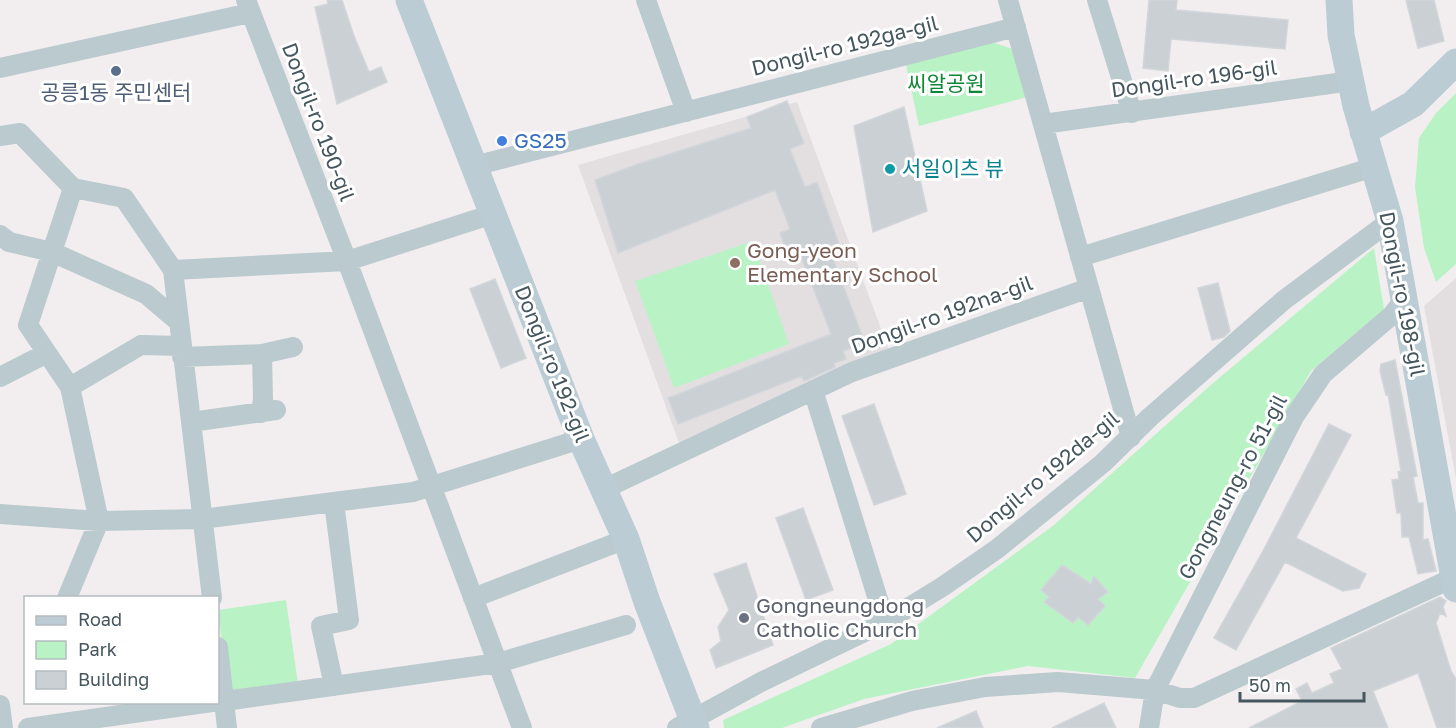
<svg xmlns="http://www.w3.org/2000/svg" width="1456" height="728" font-family="'Golos Text','Noto Sans KR',sans-serif">
<style>
.education{fill:#e3dfe1}
.green{fill:#b9f3c5}
.building{fill:#cad0d4;stroke:#d2d6db;stroke-width:1.5}
.lines{fill:none;stroke-linecap:round;stroke-linejoin:round}
.street{stroke:#bbcacf;stroke-width:20}
.secondary{stroke:#bbccd4;stroke-width:27}
.service-dot{fill:#5c6f8a;stroke:#fff;stroke-width:2}
.shop-dot{fill:#3f7fe0;stroke:#fff;stroke-width:2}
.culture-dot{fill:#0f9aa8;stroke:#fff;stroke-width:2}
.education-dot{fill:#8d6e63;stroke:#fff;stroke-width:2}
.worship-dot{fill:#6b7280;stroke:#fff;stroke-width:2}
.labels{text-anchor:middle;stroke-width:6;stroke-linejoin:round;paint-order:stroke}
.street-label{font-size:21px;fill:#45575e;stroke:#fff}
.park-label{font-size:21px;fill:#0f8635;stroke:#fff}
.service-label{font-size:21px;fill:#4e5e75;stroke:#fff}
.shop-label{font-size:21px;fill:#366cbe;stroke:#fff;text-anchor:start}
.culture-label{font-size:21px;fill:#0d838f;stroke:#fff;text-anchor:start}
.education-label{font-size:21px;fill:#785e54;stroke:#fff;text-anchor:start}
.worship-label{font-size:21px;fill:#5b616d;stroke:#fff;text-anchor:start}
</style>
<rect width="100%" height="100%" fill="#f2eeef"/>
<!-- education -->
<path class="education" d="M797 102 893 361 679 443 578 165Z
M1456 278V479L1424 306Z"/>
<!-- green -->
<path class="green" d="M986 40 1013 49 1027 97 919 126 905 60Z
M1456 93V264L1436 282 1424 248 1415 187 1419 138 1436 113Z
M753 241 789 344 674 388 635 281Z
M1374 248 1384 309 1311 371 1135 678 1028 666 864 699 782 728H724L723 720 891 644 1054 525 1213 383Z
M286 600 298 684 228 694 218 610Z"/>
<!-- building -->
<path class="building" d="M327 0H342L354 36 369 72 381 67 387 82 337 104 315 7 328 4Z
M1149 0H1177L1176 10 1288 20 1285 49 1171 39 1168 71 1143 68Z
M1406 0H1434L1444 41 1418 48Z
M787 101 804 143 790 149 805 187 817 182 840 247 830 251 865 343 843 351 846 359 834 363 835 367 804 381 802 376 678 424 668 398 831 334 800 254 789 258 780 233 790 229 775 190 618 253 595 180 638 164 751 128 747 117Z
M904 107 927 211 873 232 854 126Z
M495 279 526 358 501 368 470 289Z
M1218 283 1230 331 1224 337 1212 340 1198 288Z
M1395 360 1414 460 1417 476 1413 477 1418 503H1423V540L1428 539 1436 571 1418 574 1409 537H1402L1401 513H1397L1392 480 1399 479 1398 472 1401 471 1388 394 1386 395 1380 371 1381 364Z
M874 404 906 494 874 505 842 416Z
M1329 424 1351 435 1296 538 1366 574 1359 588 1343 591 1285 562 1236 650 1214 638 1263 551Z
M803 508 833 590 806 600 776 518Z
M746 563 773 645 716 668 710 650 721 641 718 627 729 610 714 574Z
M1062 565 1091 584 1094 576 1108 592 1098 599 1105 606 1088 625 1078 617 1073 623 1044 602 1049 597 1041 590Z
M1440 597 1446 601 1443 607 1446 616 1440 613 1436 623 1451 671 1456 679V728H1437L1418 673 1373 691 1388 728H1249L1302 701 1296 689 1307 683 1312 693 1334 683 1330 674 1342 669 1331 648Z
M1104 703 1116 728H1052Z
M976 711 983 728H937Z"/>
<g class="lines">
<!-- street -->
<path class="street" d="M246 0 347 261 522 728
M646 0 686 112
M1008 0 1131 437
M1097 0 1132 113
M0 68 250 13
M1043 124 1351 81
M0 136 20 133 73 188
M474 166 1016 27
M0 235 9 242 52 252 146 294 179 322
M1080 257 1374 167
M173 270 347 261 493 214
M182 357 262 354 293 347
M0 377 47 353
M70 387 141 345 182 346
M813 390 885 622
M261 413 263 399 262 354
M191 422 276 410
M604 489 852 372 1089 288
M0 514 99 521 202 519 334 502 413 492 581 439
M67 598 99 521 70 387 28 325 73 188 124 198 173 270 212 598
M473 598 626 539
M218 647 227 728
M334 686 321 626 349 620 334 502
M218 702 498 663 626 625
M0 705 3 728
M28 728 212 702
M677 728 761 682 885 622 942 587 997 549 1103 463 1150 417 1284 300 1390 221
M821 728 912 701 985 687 1058 682 1155 690 1294 417 1323 374 1392 315 1404 300
M1149 728 1155 690 1180 698H1194L1455 577"/>
<!-- secondary -->
<path class="secondary" d="M409 0 581 439 626 539 647 602 696 728
M1339 0 1341 35 1356 106 1390 221 1456 589
M1363 132 1413 104 1456 62"/>
</g>
<!-- markers -->
<circle class="service-dot" cx="116" cy="71" r="6"/>
<circle class="shop-dot" cx="502" cy="141" r="6"/>
<circle class="culture-dot" cx="890" cy="169" r="6"/>
<circle class="education-dot" cx="735" cy="263" r="6"/>
<circle class="worship-dot" cx="744" cy="618" r="6"/>
<g class="labels">
<!-- street labels -->
<g class="street-label">
<text transform="translate(845 46) rotate(-14)" y="7">Dongil-ro 192ga-gil</text>
<text transform="translate(1194 79) rotate(-8)" y="7">Dongil-ro 196-gil</text>
<text transform="translate(318 122) rotate(69)" y="7">Dongil-ro 190-gil</text>
<text transform="translate(1402 294) rotate(79)" y="7">Dongil-ro 198-gil</text>
<text transform="translate(942 315) rotate(-20)" y="7">Dongil-ro 192na-gil</text>
<text transform="translate(552 364) rotate(68)" y="7">Dongil-ro 192-gil</text>
<text transform="translate(1043 477) rotate(-40)" y="7">Dongil-ro 192da-gil</text>
<text transform="translate(1233 487) rotate(-62)" y="7">Gongneung-ro 51-gil</text>
</g>
<!-- park labels -->
<g class="park-label">
<text x="946" y="91">씨알공원</text>
</g>
<!-- service labels -->
<g class="service-label">
<text x="116" y="100">공릉1동 주민센터</text>
</g>
<!-- shop labels -->
<g class="shop-label">
<text x="514" y="148">GS25</text>
</g>
<!-- culture labels -->
<g class="culture-label">
<text x="902" y="176">서일이츠 뷰</text>
</g>
<!-- education labels -->
<g class="education-label">
<text x="747" y="258">Gong-yeon<tspan x="747" dy="24">Elementary School</tspan></text>
</g>
<!-- worship labels -->
<g class="worship-label">
<text x="756" y="613">Gongneungdong<tspan x="756" dy="24">Catholic Church</tspan></text>
</g>
</g>
<!-- legend -->
<rect x="24" y="596" width="195" height="108" fill="#ffffff" stroke="#b5bcbf" stroke-width="1.5"/>
<rect x="36" y="616" width="30" height="9" fill="#bbccd4" stroke="#b5bcbf" stroke-width="1.5"/>
<text x="78" y="626" font-size="18" fill="#45575e">Road</text>
<rect x="36" y="641" width="30" height="18" fill="#b9f3c5" stroke="#b5bcbf" stroke-width="1.5"/>
<text x="78" y="656" font-size="18" fill="#45575e">Park</text>
<rect x="36" y="671" width="30" height="18" fill="#cad0d4" stroke="#b5bcbf" stroke-width="1.5"/>
<text x="78" y="686" font-size="18" fill="#45575e">Building</text>
<!-- scale -->
<path d="M1240 692v9h124v-9" fill="none" stroke="#45575e" stroke-width="3"/>
<text x="1249" y="692" font-size="18" fill="#45575e" stroke="#ffffff" stroke-width="4.5" paint-order="stroke">50 m</text>
</svg>
